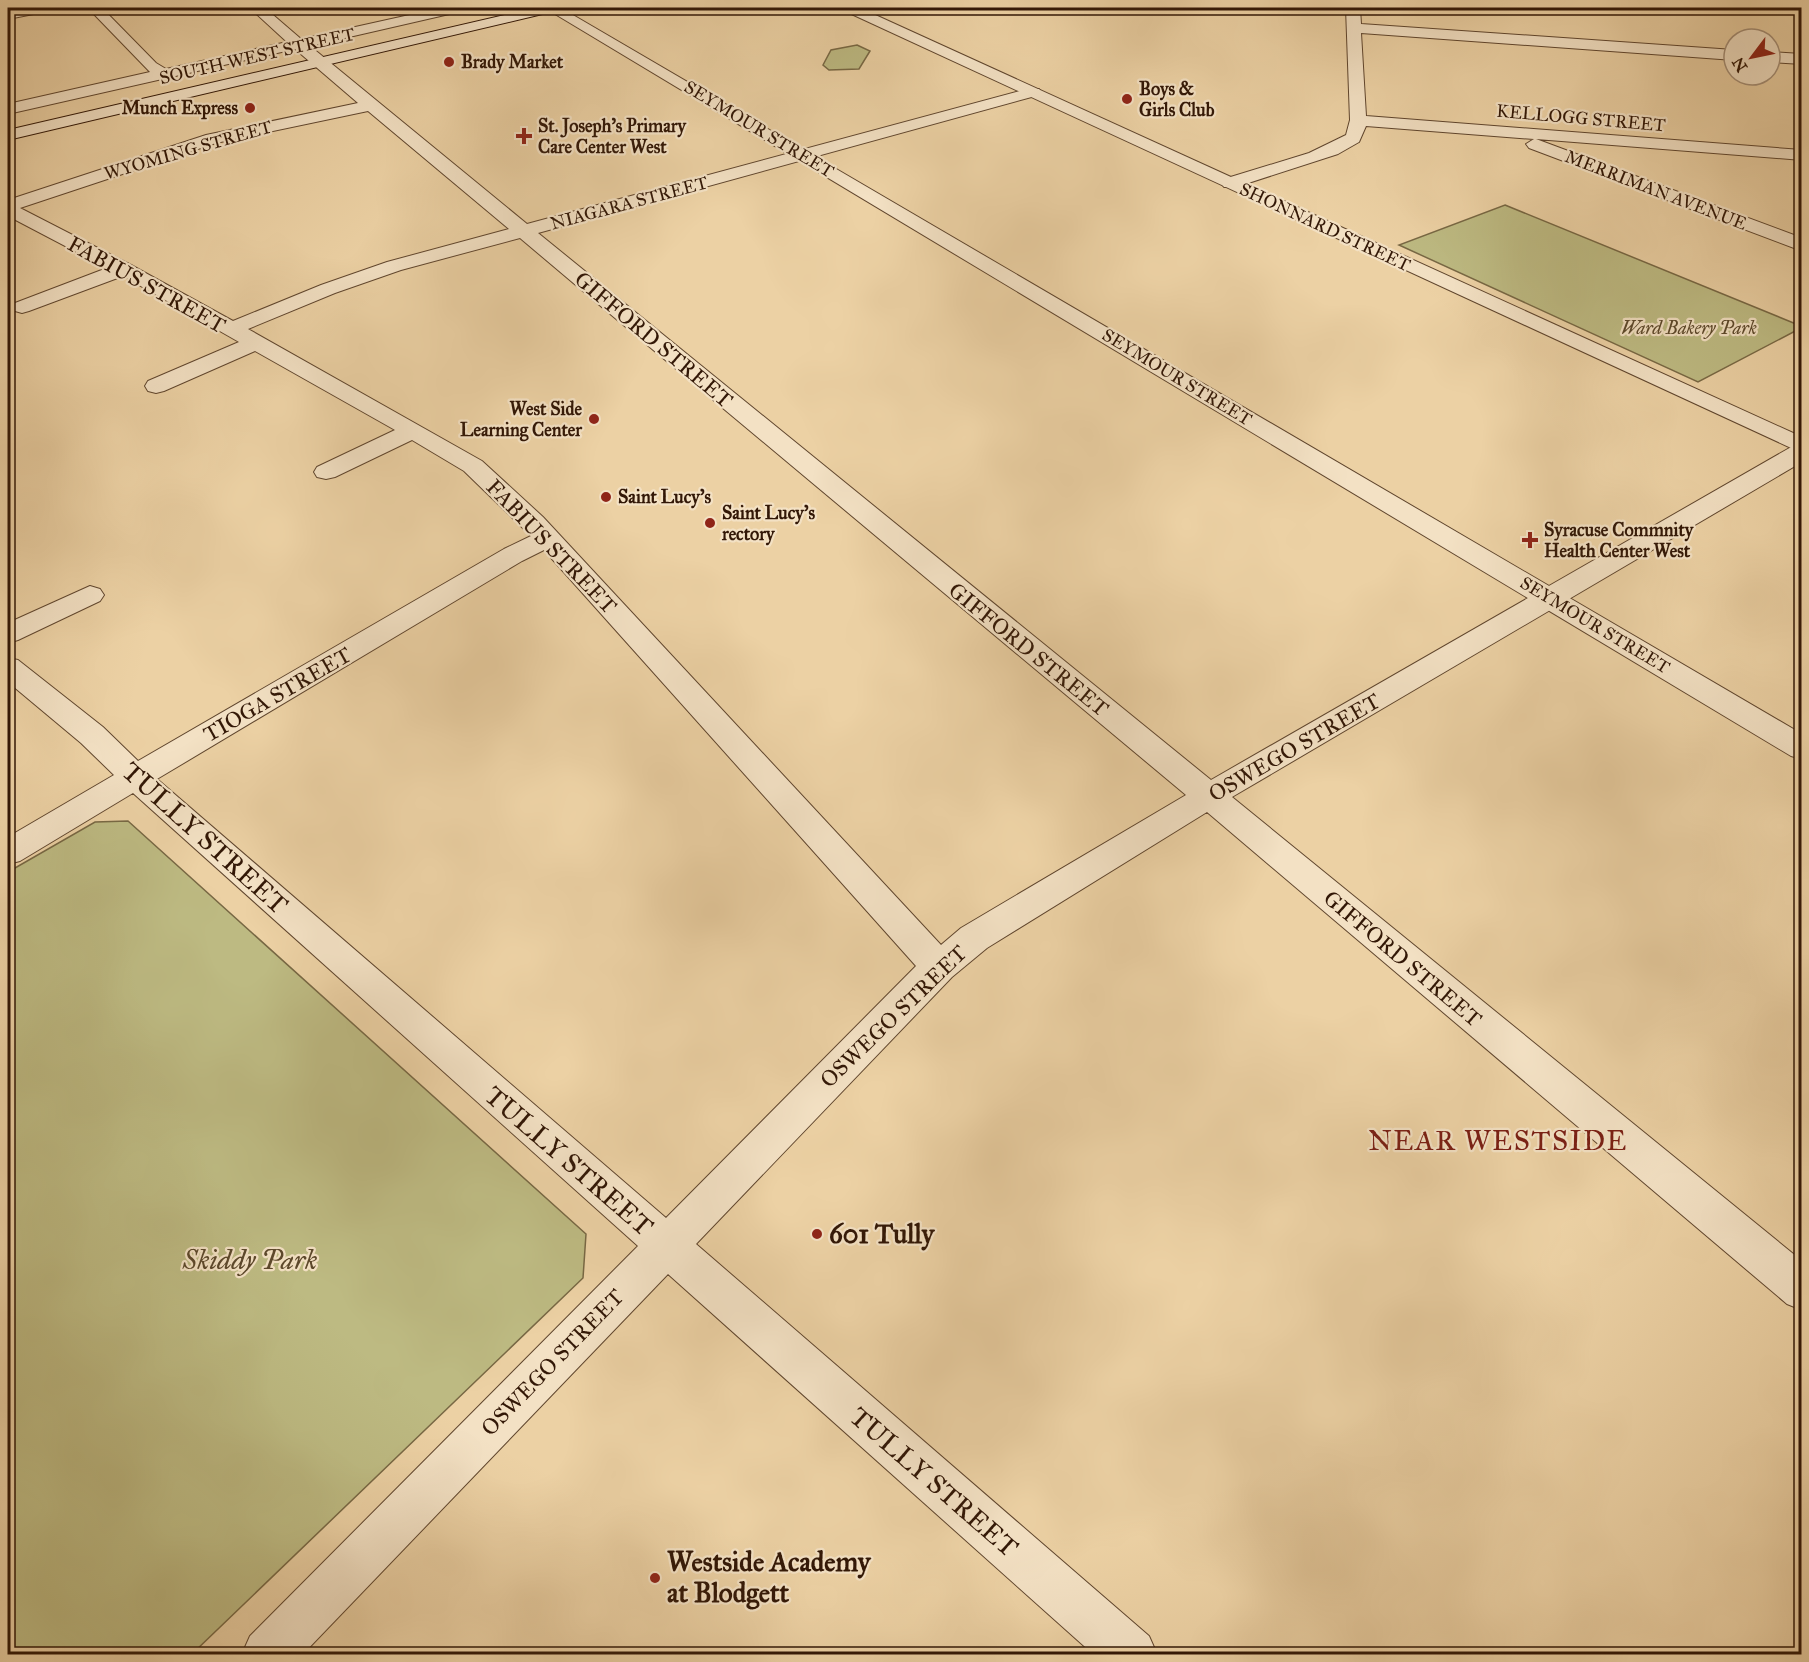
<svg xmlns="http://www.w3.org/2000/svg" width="1809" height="1662" font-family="'IM FELL Great Primer',serif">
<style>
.green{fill:#bdba82;stroke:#786844;stroke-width:1.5}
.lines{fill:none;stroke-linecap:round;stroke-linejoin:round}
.minor-casing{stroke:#60462e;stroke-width:2}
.tertiary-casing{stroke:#60462e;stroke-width:2}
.secondary-casing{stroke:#321706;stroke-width:2}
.minor{fill:#f3e1c4;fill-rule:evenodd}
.tertiary{fill:#f3e1c4;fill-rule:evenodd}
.secondary{fill:#f3e1c4;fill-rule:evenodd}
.poi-dot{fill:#8f2418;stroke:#f3e1c4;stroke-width:2}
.labels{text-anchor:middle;stroke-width:4.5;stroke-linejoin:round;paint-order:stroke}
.far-street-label{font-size:18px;fill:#321706;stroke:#f3e1c4}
.far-poi-label{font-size:18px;font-weight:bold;fill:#321706;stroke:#f3e1c4;text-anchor:start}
.far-park-label{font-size:18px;font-style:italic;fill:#5c482b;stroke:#f3e1c4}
.street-label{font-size:22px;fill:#321706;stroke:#f3e1c4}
.near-street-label{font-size:27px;fill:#321706;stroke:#f3e1c4}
.near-poi-label{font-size:27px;font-weight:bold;fill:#321706;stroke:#f3e1c4;text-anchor:start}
.near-park-label{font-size:27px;font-style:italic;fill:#5c482b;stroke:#f3e1c4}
.near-neighbourhood-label{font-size:28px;letter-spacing:1.5px;fill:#7a1f14;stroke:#f3e1c4}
</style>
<rect width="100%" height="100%" fill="#ecd1a4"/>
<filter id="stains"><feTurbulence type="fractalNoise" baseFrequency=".00333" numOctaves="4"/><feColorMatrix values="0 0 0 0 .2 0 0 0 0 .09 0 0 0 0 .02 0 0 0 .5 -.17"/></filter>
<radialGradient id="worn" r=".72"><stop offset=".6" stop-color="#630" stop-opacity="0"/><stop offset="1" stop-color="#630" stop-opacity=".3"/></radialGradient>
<!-- green -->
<path class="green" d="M857 45 870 51 859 69 829 70 823 65 831 50Z
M1505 205 1801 326V328L1698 382 1399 245Z
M128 821 586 1234 583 1278 192 1654H8V872L95 822Z"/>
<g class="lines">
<!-- minor casing -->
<g class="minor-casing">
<path id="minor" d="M25 8H51L49 11 8 19V11Z
M88 8H102L156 63 166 69 287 42 250 8H265L301 39 441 8H465L463 11 458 12 310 46 527 224 1027 89H1039L1041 92 1039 95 538 233 1211 780 1793 446 1802 444V462L1232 797 1802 1261V1310L1787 1304 1207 812 987 948 952 977 696 1244 1149 1636 1157 1654H1093L668 1274 303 1654H242L250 1636 638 1246 133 793 20 861 8 864V837L114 775 81 743 8 682V658L18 660 103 727 138 761 504 549 531 536 464 471 412 440 335 477 326 479 317 477 314 472 317 467 395 430 255 351 164 391 156 393 148 391 145 386 148 381 239 342 123 276 29 311 22 313 15 311 12 307 15 303 107 268 8 216V200L206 135 358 103 295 49 8 114V104L150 72ZM368 111 509 229 387 262 321 285 233 321 131 265 20 208 216 143ZM520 238 603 308 1186 795 961 928 941 945 543 517 482 461 248 329 335 293 401 270ZM544 550 916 966 666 1218 157 779 522 561Z
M1346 8H1360L1361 24 1734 50V60L1361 33 1366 116 1802 150V160L1536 139 1802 238V251L1529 148 1526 144 1534 139 1366 126 1359 142 1338 154 1236 187H1224L1221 183 1224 179 1309 153 1346 135 1350 120Z
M1770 52 1802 54V64L1770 62Z
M90 586 100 589 104 595 100 601 18 640 8 643V623Z"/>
</g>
<!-- tertiary casing -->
<g class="tertiary-casing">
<path id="tertiary" d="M545 8H561L1802 734V759L1791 756Z
M843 8H860L1802 437V453L845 11Z"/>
</g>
<!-- secondary casing -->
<g class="secondary-casing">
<path id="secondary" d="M535 8H558L551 12 8 140V130Z"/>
</g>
<!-- minor -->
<use href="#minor" class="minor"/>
<!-- tertiary -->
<use href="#tertiary" class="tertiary"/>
<!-- secondary -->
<use href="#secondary" class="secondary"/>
</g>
<!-- markers -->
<g class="poi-dot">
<circle cx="449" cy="62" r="6"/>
<circle cx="1127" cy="99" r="6"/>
<circle cx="250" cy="108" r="6"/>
<path d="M521 127h6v6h6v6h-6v6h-6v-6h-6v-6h6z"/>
<circle cx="594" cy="419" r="6"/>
<circle cx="606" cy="497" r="6"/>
<circle cx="710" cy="523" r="6"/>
<path d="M1527 531h6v6h6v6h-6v6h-6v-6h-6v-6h6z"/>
<circle cx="817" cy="1234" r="6"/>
<circle cx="655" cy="1578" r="6"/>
</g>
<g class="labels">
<!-- far-street labels -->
<g class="far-street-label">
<text transform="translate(257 56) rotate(-13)" y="6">SOUTH WEST STREET</text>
<text transform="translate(1581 118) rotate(5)" y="6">KELLOGG STREET</text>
<text transform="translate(759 129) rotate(31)" y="6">SEYMOUR STREET</text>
<text transform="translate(188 150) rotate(-16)" y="6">WYOMING STREET</text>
<text transform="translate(1656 190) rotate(21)" y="6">MERRIMAN AVENUE</text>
<text transform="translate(629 203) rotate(-15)" y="6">NIAGARA STREET</text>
<text transform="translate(1325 227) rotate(25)" y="6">SHONNARD STREET</text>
<text transform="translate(1177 377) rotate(31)" y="6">SEYMOUR STREET</text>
<text transform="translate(1595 625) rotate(31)" y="6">SEYMOUR STREET</text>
</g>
<!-- far-poi labels -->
<g class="far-poi-label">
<text x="461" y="68">Brady Market</text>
<text x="1139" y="95">Boys &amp;<tspan x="1139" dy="21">Girls Club</tspan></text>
<text x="238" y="114" text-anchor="end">Munch Express</text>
<text x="538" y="132">St. Joseph's Primary<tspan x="538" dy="21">Care Center West</tspan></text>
<text x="582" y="415" text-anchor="end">West Side<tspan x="582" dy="21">Learning Center</tspan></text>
<text x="618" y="503">Saint Lucy's</text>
<text x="722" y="519">Saint Lucy's<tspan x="722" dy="21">rectory</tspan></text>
<text x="1544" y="536">Syracuse Commnity<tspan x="1544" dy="21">Health Center West</tspan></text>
</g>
<!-- far-park labels -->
<g class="far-park-label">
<text x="1689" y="334">Ward Bakery Park</text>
</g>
<!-- street labels -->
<g class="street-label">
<text transform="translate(147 284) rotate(29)" y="8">FABIUS STREET</text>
<text transform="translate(654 339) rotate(40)" y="8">GIFFORD STREET</text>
<text transform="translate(552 546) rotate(46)" y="8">FABIUS STREET</text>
<text transform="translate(1029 649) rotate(39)" y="8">GIFFORD STREET</text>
<text transform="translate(277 694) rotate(-30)" y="8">TIOGA STREET</text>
<text transform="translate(1294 747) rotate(-30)" y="8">OSWEGO STREET</text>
<text transform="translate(1403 958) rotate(40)" y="8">GIFFORD STREET</text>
<text transform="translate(893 1016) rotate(-44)" y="8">OSWEGO STREET</text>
<text transform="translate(552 1362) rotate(-46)" y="8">OSWEGO STREET</text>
</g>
<!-- near-street labels -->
<g class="near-street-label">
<text transform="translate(205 838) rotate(42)" y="9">TULLY STREET</text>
<text transform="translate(569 1161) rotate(41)" y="9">TULLY STREET</text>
<text transform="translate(934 1482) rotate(41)" y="9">TULLY STREET</text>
</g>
<!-- near-poi labels -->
<g class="near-poi-label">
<text x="829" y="1243">601 Tully</text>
<text x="667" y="1571">Westside Academy<tspan x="667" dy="31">at Blodgett</tspan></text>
</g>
<!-- near-park labels -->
<g class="near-park-label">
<text x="250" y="1269">Skiddy Park</text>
</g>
<!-- near-neighbourhood labels -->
<g class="near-neighbourhood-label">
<text x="1498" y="1150">NEAR WESTSIDE</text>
</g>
</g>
<!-- margin -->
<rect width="1809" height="1662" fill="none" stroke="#ecd1a4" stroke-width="30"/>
<rect x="9" y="9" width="1791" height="1644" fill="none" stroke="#321706" stroke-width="3"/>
<rect x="15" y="15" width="1779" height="1632" fill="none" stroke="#321706" stroke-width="1.5"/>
<!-- north arrow -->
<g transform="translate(1752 57) rotate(238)"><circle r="28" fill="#f3e1c4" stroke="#a69078" stroke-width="1.5"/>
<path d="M0-4.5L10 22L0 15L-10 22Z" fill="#8f2418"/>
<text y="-9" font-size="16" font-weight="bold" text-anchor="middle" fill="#321706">N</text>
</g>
<rect width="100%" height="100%" filter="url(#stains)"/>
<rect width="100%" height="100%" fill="url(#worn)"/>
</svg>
